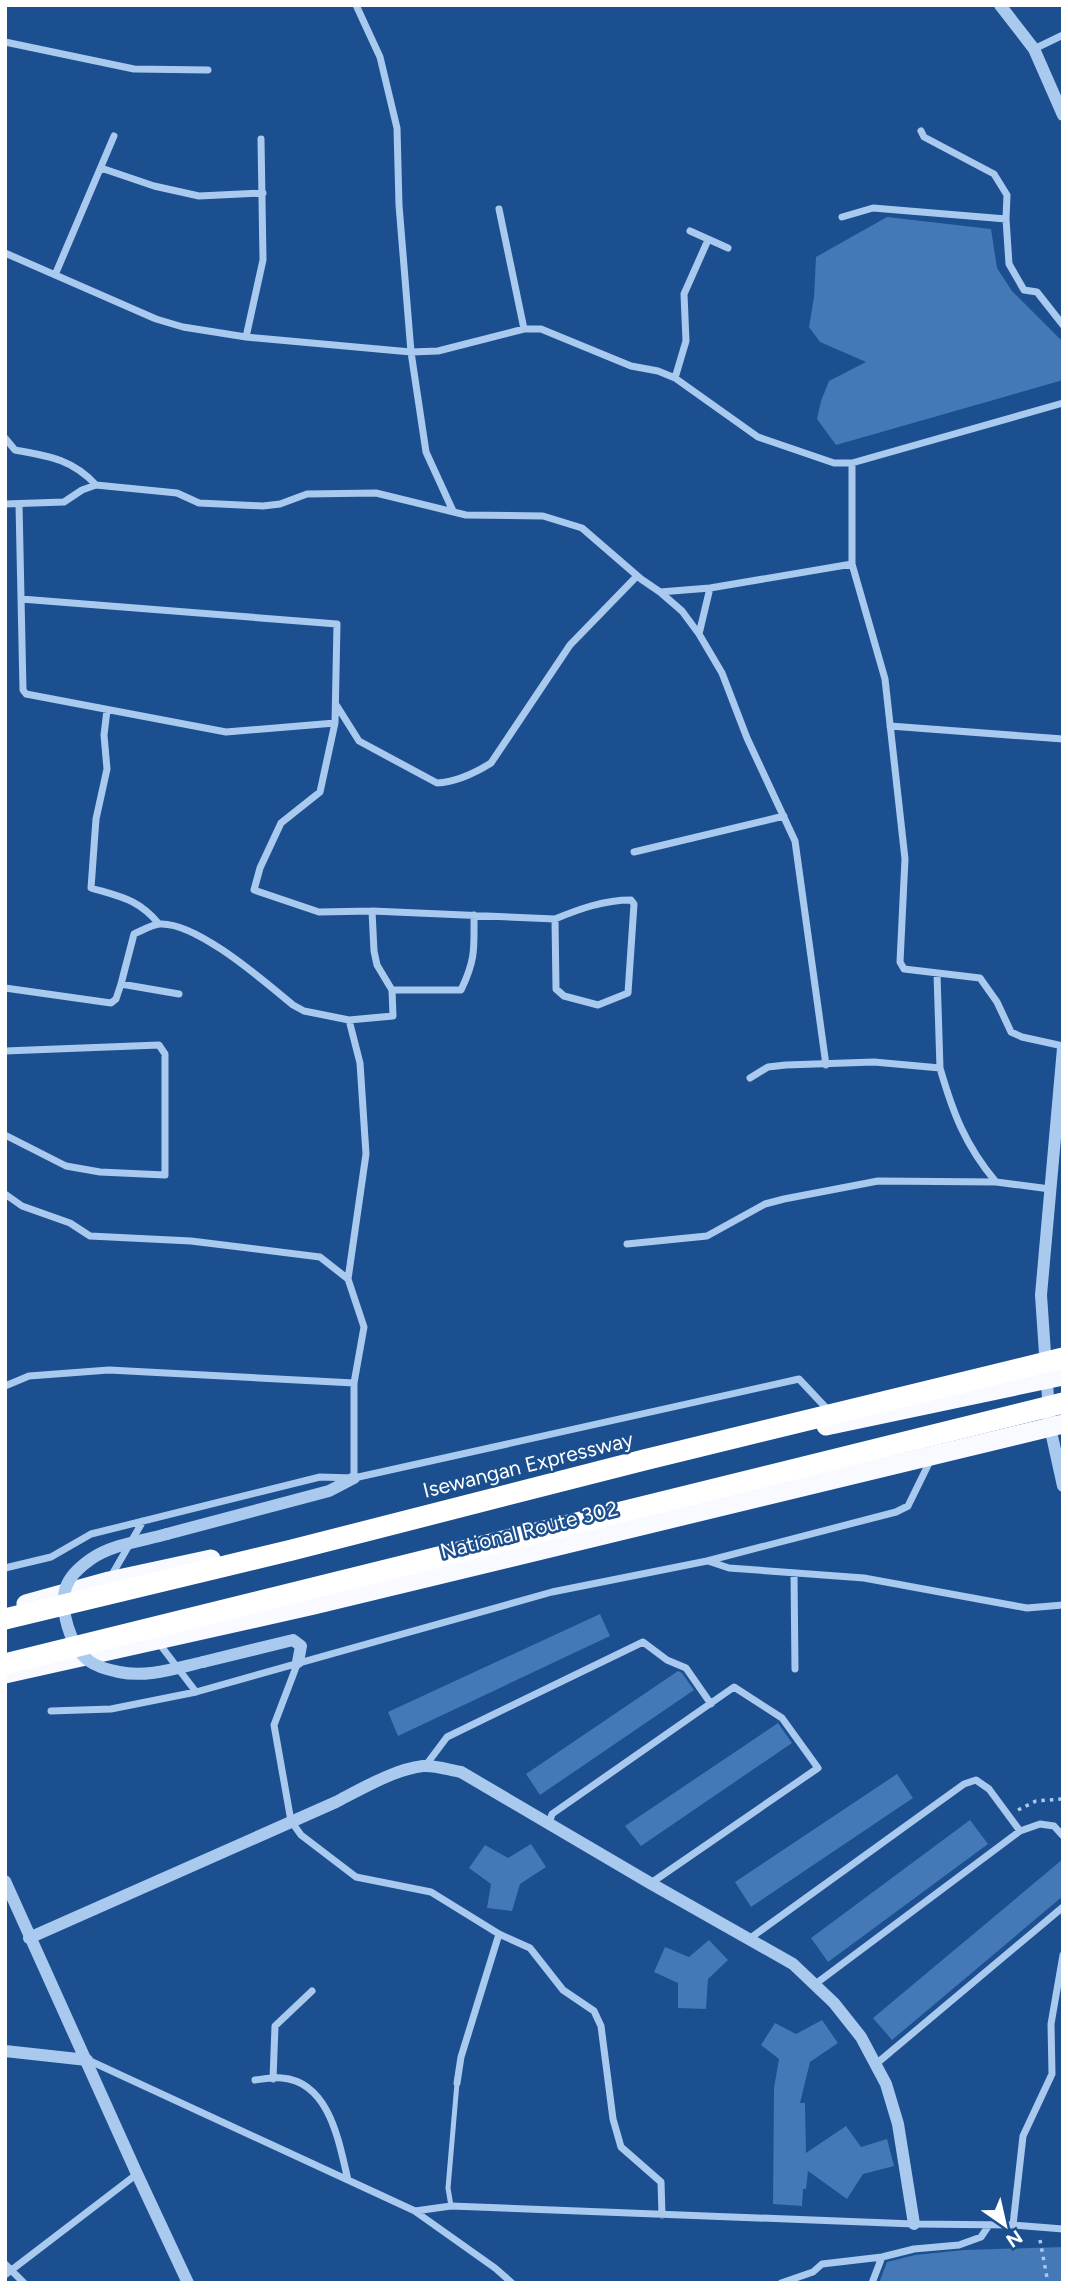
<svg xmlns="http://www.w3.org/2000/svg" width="1068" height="2288" font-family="Figtree,sans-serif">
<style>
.building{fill:#4478b7}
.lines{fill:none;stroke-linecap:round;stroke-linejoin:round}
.path{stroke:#a9c9ee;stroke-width:3.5;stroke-dasharray:3.5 5;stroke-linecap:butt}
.service{stroke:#a9c9ee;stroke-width:5}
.minor{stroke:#a9c9ee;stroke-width:7}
.tertiary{stroke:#a9c9ee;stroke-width:12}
.trunk{stroke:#f8faff;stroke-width:19}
.tertiary-bridge{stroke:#a9c9ee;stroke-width:12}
.motorway-bridge{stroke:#fff;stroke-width:21}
.labels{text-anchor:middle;stroke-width:5;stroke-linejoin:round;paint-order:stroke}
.street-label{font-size:21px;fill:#fff;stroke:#1b4f8f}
</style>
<rect width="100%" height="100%" fill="#1b4f8f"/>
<!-- building -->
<path class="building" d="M887 217 991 229 997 268 1012 291 1061 340 1063 380 836 445 817 419 821 401 829 381 866 362 820 342 809 327 814 297 816 257Z
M600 1614 610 1636 398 1736 388 1712Z
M678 1671 682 1673 694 1690 540 1795 526 1774Z
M778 1723 792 1743 641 1846 625 1826Z
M897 1774 913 1798 751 1907 735 1882Z
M970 1820 988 1844 828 1962 811 1938Z
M531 1844 546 1867 520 1884 512 1911 487 1908 491 1884 469 1868 485 1845 508 1858Z
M1063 1859V1896L892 2040 873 2018Z
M709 1940 728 1960 708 1979 706 2009 678 2008V1983L654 1972 665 1947 689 1957Z
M822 2020 838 2043 810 2062 800 2103H805L806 2153 846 2126 861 2147 887 2139 894 2166 863 2174 847 2199 808 2171 806 2189H803L802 2206 773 2204 774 2088 779 2059 761 2045 775 2023 796 2034Z
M1063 2247V2283H879L887 2262 915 2255 964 2250Z"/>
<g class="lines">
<!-- path -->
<path class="path" d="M1018 1810 1036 1801 1063 1799
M1040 2240 1048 2283"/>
<!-- service -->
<path class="service" d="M451 2206 448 2188 457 2083"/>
<!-- minor -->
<path class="minor" d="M356 5 380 57 397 128 399 205 411 352 426 452 453 511
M5 42 134 69 208 70
M1034 49 1063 35
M921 131 924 137 994 174 1007 195 1006 219
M101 168 154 186 199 196 263 193
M499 209 524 329
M842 217 873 208 1006 219 1009 264 1024 290 1037 292 1063 325
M690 231 728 248
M5 253 156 319 183 327 246 337 411 352 438 351 524 329H541L631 366 658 371 675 378 758 437 834 463H852L1063 403
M55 275 114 136
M246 337 263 260 261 139
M675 378 686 341 684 294 708 240
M5 438 15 450C48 456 72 459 96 485
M852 463V564L885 679 905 859 900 962 904 969 980 978 997 1002 1011 1032 1022 1037 1063 1046
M5 504 64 502 82 490 96 485 177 493 199 503 263 506 280 504 307 494 376 493 466 515 543 516 582 528 641 579 660 592 710 588 852 564
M19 504 23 690 26 694 226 732 335 723 337 624 21 599
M710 588 699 634 722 673 747 738 795 841 826 1065
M660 592 682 611 699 634
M337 706 359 741 437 783C456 782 475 773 491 763L570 645 637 576
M107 710 104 735 107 769 96 819 91 888C121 897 138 899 159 924
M335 723 320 792 281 823 260 868 254 890 319 912 372 911 555 919C579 909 604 900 631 900L634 904 628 993 598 1005 564 996 556 989 555 919
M890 726 1063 739
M634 852 784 816
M372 911 374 951 377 965 392 990
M121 984 134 934C141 931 151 925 159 924 196 921 265 982 293 1005L304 1011 349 1020
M5 988 111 1003 116 999 121 984 179 994
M5 1051 159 1045 165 1054V1175L100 1172 66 1166 5 1135
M940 1068C953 1113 965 1145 996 1182L1050 1189
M750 1078 768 1067 786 1065 874 1062 940 1068 937 974
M5 1194 22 1206 70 1223 90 1236 191 1241 320 1257 348 1279 364 1327 354 1383V1478
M627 1244 707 1236 765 1204 784 1199 878 1181 996 1182
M348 1279 366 1154 360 1063 349 1020 393 1016 392 990H461C476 959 474 948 474 915
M5 1386 29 1376 109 1370 354 1383
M708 1561 729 1568 864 1578 1027 1608 1063 1605
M5 1568 51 1557 91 1534 320 1477 354 1478 799 1379 830 1412
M794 1573 795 1669
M110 1578 143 1521
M158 1642 196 1692
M298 1662 274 1725 291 1821 301 1835 356 1877 431 1892 499 1934 530 1948 563 1990 594 2011 601 2026 613 2119 621 2147 661 2182 662 2215
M51 1711 111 1709 196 1692 552 1592 707 1561 896 1512 908 1506 931 1459
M426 1765 447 1737 643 1642 667 1660 686 1668 711 1704
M549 1824 552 1814 734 1687 782 1718 818 1768 651 1883
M749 1939 964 1784 976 1780 989 1789 1020 1831
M814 1985 1020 1831 1040 1824 1054 1826 1063 1836
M88 2060 415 2211 451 2206 914 2224 1013 2225 1063 2229
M876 2064 1063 1907
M273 2079 275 2026 312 1991
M255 2080C264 2079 273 2077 282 2078 330 2082 339 2143 348 2180
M457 2083 461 2057 499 1934
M416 2212 495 2268 512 2283
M1013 2225 1023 2136 1052 2074 1051 2024 1063 1955
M5 2264 24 2283
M5 2275 137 2174
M781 2283 813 2272 822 2264 882 2257 914 2249 959 2245 981 2237 989 2225
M872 2283 882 2257"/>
<!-- tertiary -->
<path class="tertiary" d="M1000 5 1034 49 1063 115
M1063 1048 1041 1295 1050 1427 1063 1486
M167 1534 329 1491 354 1478
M203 1662 293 1640 301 1646 298 1662
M5 1881 137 2174 188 2283
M29 1938 336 1802C361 1789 395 1769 423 1766 435 1765 449 1770 461 1772L650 1883 793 1964 834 2003 861 2037 886 2084 898 2124 914 2224
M5 2051 87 2060"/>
<!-- trunk -->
<path class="trunk" d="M826 1426 1063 1376
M26 1604 109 1581 211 1559
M5 1674 314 1605 1063 1424"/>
<!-- tertiary-bridge -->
<path class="tertiary-bridge" d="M167 1534C142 1541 113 1544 91 1559 81 1566 70 1575 66 1587 59 1609 70 1646 89 1661 97 1667 109 1670 119 1672 147 1678 176 1668 203 1662"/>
<!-- motorway-bridge -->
<path class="motorway-bridge" d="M5 1619 292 1550 644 1460 1063 1358
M5 1664 1063 1403"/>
</g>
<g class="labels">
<!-- street labels -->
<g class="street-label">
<text transform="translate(528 1465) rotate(-14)" y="7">Isewangan Expressway</text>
<text transform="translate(529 1530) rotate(-14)" y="7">National Route 302</text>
</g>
</g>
<!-- border -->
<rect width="1068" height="2288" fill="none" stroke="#ffffff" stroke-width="14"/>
<!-- north arrow -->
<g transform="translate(1005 2225) rotate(146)" stroke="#1b4f8f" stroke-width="5" paint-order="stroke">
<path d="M0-5L12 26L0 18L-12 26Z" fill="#ffffff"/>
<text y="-10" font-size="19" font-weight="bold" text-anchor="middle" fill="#ffffff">N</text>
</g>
</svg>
